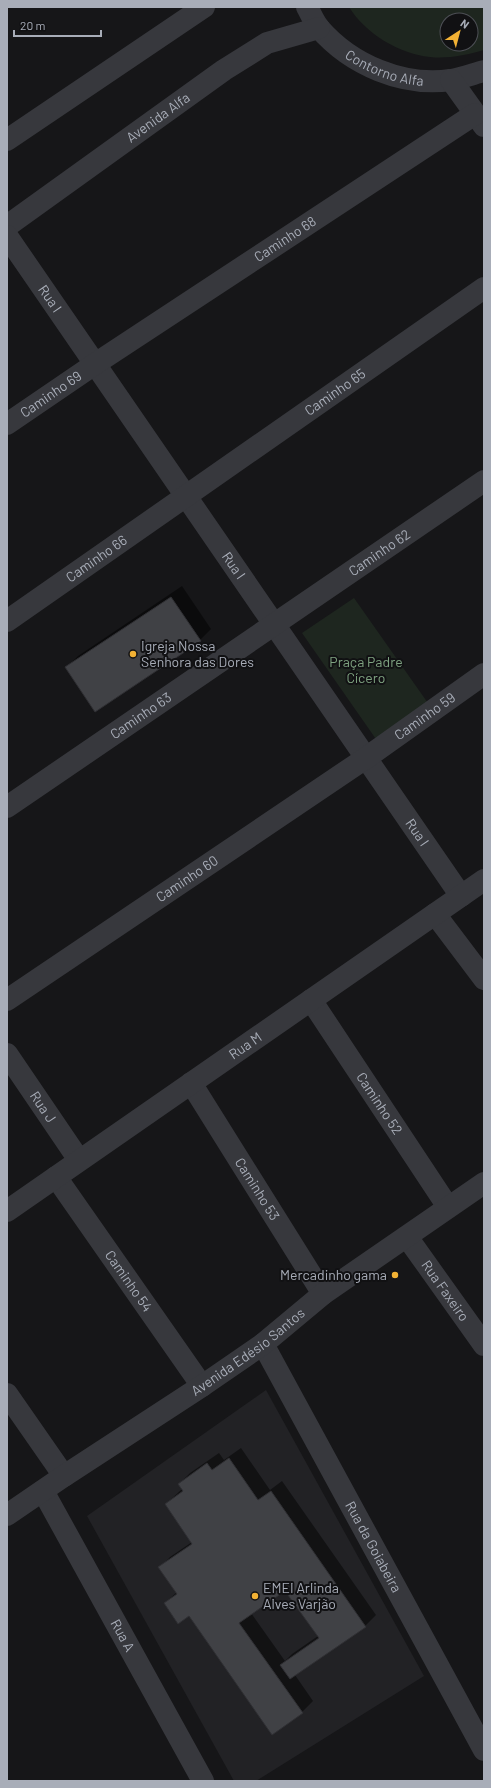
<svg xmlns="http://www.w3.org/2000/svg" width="491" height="1788" font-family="Barlow,sans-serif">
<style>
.built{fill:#222225}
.green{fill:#1e261f;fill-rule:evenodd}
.shadow{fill:#0007;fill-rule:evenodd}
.building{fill:#404145;stroke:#303034}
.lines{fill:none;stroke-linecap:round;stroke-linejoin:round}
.minor{stroke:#37383d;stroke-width:22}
.poi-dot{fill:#f2b134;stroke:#111113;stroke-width:1.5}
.labels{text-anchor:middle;stroke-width:4;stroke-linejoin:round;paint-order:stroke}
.street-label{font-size:14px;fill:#a8adb8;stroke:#111113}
.poi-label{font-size:14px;fill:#a8adb8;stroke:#111113;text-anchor:start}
.park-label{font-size:14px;fill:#7fa381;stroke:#111113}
</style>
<rect width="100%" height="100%" fill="#161618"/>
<!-- built -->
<path class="built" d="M266 1390 424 1676 256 1781H234L87 1516Z"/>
<!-- green -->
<path class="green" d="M349 7H484V50C466 55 448 59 430 57 399 54 365 33 349 7ZM447 20H471V44H447Z
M354 598 430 706 378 742 302 633Z"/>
<!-- shadow -->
<path class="shadow" d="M182 586 211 629 200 640 67 667 78 656Z
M241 1448 270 1490 282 1481 376 1615 365 1626 295 1675 313 1701 302 1712 189 1615 165 1603 177 1592 160 1568 170 1557 192 1542 166 1504 182 1489 179 1484 190 1473 219 1453 224 1460ZM286 1589 318 1636 292 1654 285 1661 251 1613Z"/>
<!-- building -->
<path class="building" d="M171 597 201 641 95 712 65 667Z
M229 1458 258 1500 271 1491 366 1627 290 1679 280 1665 319 1638 285 1591 239 1623 303 1713 272 1735 189 1616 178 1624 164 1603 177 1594 158 1567 192 1544 165 1504 183 1491 178 1484 207 1463 212 1470Z"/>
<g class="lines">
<!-- minor -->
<g class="minor">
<path id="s1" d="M307 7C311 14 314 22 319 28 351 65 403 87 451 80 462 78 473 74 484 71"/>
<path d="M451 80 484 126"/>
<path d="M7 140 204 7"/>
<path id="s2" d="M7 226 224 70 267 43 319 28"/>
<path id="s3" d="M7 236 461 896"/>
<path id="s4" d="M7 424 95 364 475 114"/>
<path id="s5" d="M7 621 484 288"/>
<path id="s6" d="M7 807 484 481"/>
<path d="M435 914 484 979"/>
<path id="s7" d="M7 1000 366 758 484 674"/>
<path id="s8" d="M311 1000 448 1207"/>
<path id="s9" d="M7 1054 79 1160"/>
<path id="s10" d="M191 1083 323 1294"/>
<path id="s11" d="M56 1177 202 1386"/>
<path id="s12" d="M7 1211 484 880"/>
<path id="s13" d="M407 1237 484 1345"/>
<path id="s14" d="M263 1344 484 1750"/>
<path d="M7 1394 64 1476"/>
<path id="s15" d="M43 1491 203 1781"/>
<path id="s16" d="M7 1515 64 1476 202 1386 263 1344 323 1294 484 1183"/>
</g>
</g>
<!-- markers -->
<g class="poi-dot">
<circle cx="133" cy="654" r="4"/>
<circle cx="395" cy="1275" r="4"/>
<circle cx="255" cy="1596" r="4"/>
</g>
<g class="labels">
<!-- street labels -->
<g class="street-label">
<text dy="5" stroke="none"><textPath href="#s1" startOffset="103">Contorno Alfa</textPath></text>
<text dy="5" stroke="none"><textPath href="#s2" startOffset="186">Avenida Alfa</textPath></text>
<text dy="5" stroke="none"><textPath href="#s4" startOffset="334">Caminho 68</textPath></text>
<text dy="5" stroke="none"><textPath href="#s3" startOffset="76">Rua I</textPath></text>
<text dy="5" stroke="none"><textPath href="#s5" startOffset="400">Caminho 65</textPath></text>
<text dy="5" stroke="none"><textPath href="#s4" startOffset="53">Caminho 69</textPath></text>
<text dy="5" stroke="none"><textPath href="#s6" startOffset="451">Caminho 62</textPath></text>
<text dy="5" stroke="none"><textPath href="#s5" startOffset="109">Caminho 66</textPath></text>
<text dy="5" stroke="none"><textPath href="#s3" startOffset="400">Rua I</textPath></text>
<text dy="5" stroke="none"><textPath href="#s6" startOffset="162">Caminho 63</textPath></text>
<text dy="5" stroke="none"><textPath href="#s7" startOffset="505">Caminho 59</textPath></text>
<text dy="5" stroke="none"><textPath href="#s3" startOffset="724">Rua I</textPath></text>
<text dy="5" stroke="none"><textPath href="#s7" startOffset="217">Caminho 60</textPath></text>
<text dy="5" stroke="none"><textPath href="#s12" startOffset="290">Rua M</textPath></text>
<text dy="5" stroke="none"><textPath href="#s8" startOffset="124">Caminho 52</textPath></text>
<text dy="5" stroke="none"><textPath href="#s9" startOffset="64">Rua J</textPath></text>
<text dy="5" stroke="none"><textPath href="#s10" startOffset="125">Caminho 53</textPath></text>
<text dy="5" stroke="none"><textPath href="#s11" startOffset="127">Caminho 54</textPath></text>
<text dy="5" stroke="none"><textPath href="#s13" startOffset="66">Rua Faxeiro</textPath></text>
<text dy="5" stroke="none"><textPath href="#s16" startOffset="291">Avenida Edésio Santos</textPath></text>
<text dy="5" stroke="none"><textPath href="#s14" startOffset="231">Rua da Goiabeira</textPath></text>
<text dy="5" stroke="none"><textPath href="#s15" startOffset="165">Rua A</textPath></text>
</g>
<!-- poi labels -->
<g class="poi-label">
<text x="141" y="651">Igreja Nossa<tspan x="141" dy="16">Senhora das Dores</tspan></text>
<text x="387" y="1280" text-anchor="end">Mercadinho gama</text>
<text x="263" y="1593">EMEI Arlinda<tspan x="263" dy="16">Alves Varjão</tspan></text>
</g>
<!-- park labels -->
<g class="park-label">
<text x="366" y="667">Praça Padre<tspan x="366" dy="16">Cícero</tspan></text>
</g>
</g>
<!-- border -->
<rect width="491" height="1788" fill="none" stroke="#a8adb8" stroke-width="16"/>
<!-- north arrow -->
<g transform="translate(459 32) rotate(36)"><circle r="19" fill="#111113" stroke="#4d4f55"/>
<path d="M0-3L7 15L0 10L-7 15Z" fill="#f2b134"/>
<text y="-6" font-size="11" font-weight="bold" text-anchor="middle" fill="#a8adb8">N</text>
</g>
<!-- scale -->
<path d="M14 30v6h87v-6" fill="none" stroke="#a8adb8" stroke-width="2"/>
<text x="20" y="30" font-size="12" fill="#a8adb8" stroke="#111113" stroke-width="3" paint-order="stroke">20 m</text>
</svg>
